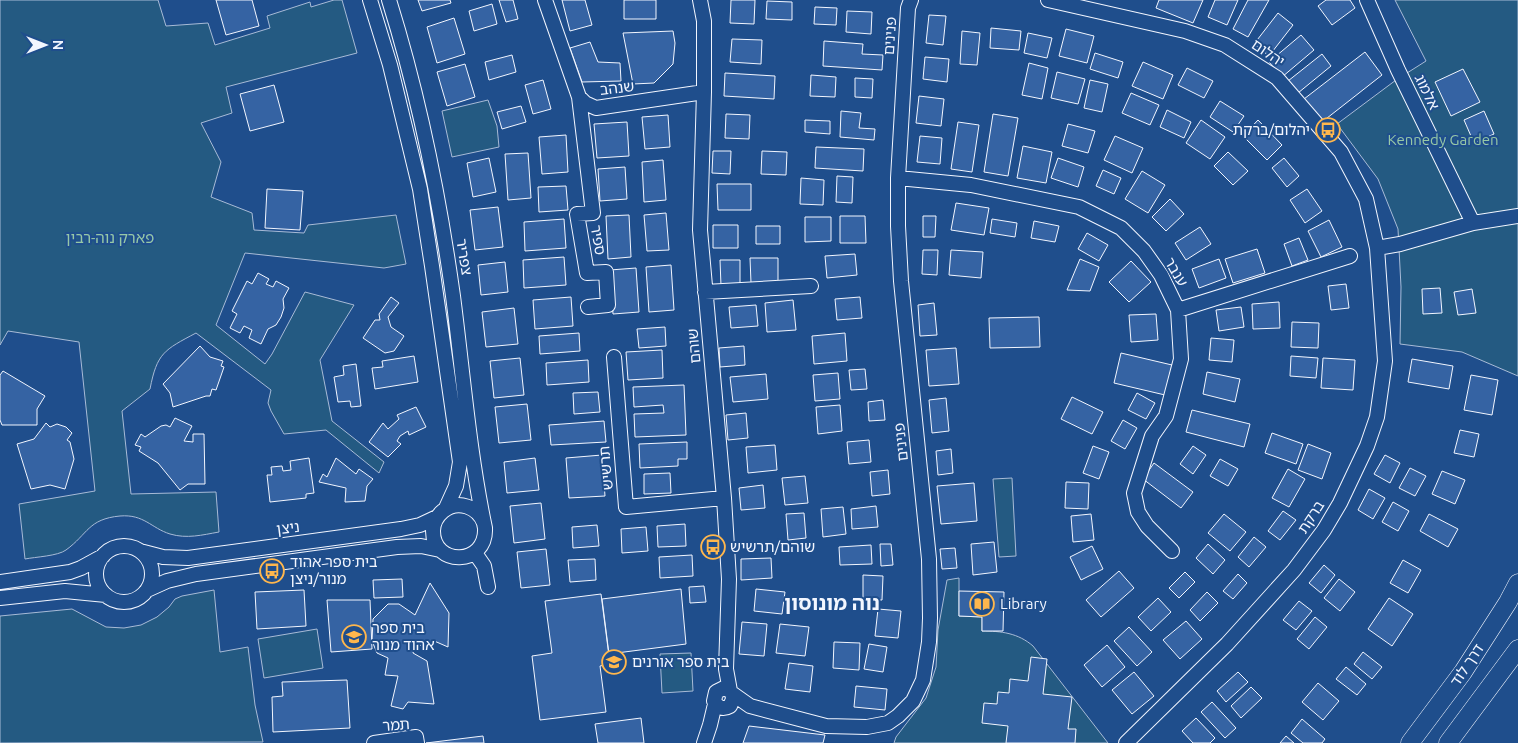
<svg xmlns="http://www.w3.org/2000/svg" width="1518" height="743" font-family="Ubuntu,'Noto Sans Hebrew',sans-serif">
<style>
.green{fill:#245a82;stroke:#a8bbd7}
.building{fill:#3563a3;stroke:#f2f6ff}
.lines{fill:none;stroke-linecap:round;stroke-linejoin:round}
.minor-casing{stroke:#f2f6ff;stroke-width:16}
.major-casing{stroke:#f2f6ff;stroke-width:19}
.minor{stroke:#1f4e8c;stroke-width:14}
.major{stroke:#1f4e8c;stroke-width:18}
.labels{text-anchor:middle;stroke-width:4;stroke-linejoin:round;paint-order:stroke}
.street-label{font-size:15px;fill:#f2f6ff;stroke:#1f4e8c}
.poi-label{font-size:15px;fill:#f2f6ff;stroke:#1f4e8c;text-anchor:start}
.park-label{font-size:15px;fill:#97c8a6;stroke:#1f4e8c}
.district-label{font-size:20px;font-weight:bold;fill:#f2f6ff;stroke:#1f4e8c}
</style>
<rect width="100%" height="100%" fill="#1f4e8c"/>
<!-- green -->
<path class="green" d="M0 0H158L166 26 208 23 215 45 270 28 267 16 310 2 311 7 334 0H342L357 53 226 87 232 113 201 123 221 162 211 197 252 213 254 230 304 233 308 225 396 215 406 264 384 268 245 253 216 325 265 364 272 354 305 292 354 305 320 360 332 421 384 462 379 473 326 430 284 434 271 411 268 403 271 390 196 333C164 350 157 353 150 389L122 411 131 494 216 492 219 532C202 535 187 539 170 534 151 528 144 514 120 516 88 519 88 534 66 550 58 556 35 557 25 559L19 504 95 491 79 342 8 331 0 345Z
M1395 0H1518V376L1462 352 1400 344 1401 287 1398 229 1378 179 1337 124 1396 80 1426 61Z
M488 100 497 126 499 147 452 157 442 111Z
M1012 478 1016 556 999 557 993 479Z
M959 578V616L982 617V631C1001 631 1018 633 1033 646L1108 743H894L896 737 926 698 936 667 938 630 947 580Z
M214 590 220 652 248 647 255 705 263 742 0 743V616L72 609 106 627 124 628 141 625 157 617 169 607 175 599 182 596Z
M317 629 323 668 264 678 258 639Z
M691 653 693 691 662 693 660 654Z"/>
<!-- building -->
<path class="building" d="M216 0H252L259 26 226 35Z
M418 0H450L451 3 422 11Z
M499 0H513L518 19 506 22Z
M562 0H585L592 25 570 31Z
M624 0H656V19H624Z
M731 0H755L754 24 730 23Z
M1159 0H1203L1193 23 1156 8Z
M1215 0H1238L1227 25 1208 17Z
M1248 0H1269L1248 37 1233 29Z
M1326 0H1350L1355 8 1332 25 1318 6Z
M767 1 792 2V20L766 19Z
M492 4 497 24 474 31 469 11Z
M815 7 837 8 836 25 814 24Z
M847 11 872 12 871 34 846 32Z
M1278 13 1293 25 1269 56 1254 44Z
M929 15 946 16 943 45 926 43Z
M454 18 465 54 437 63 427 27Z
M991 28 1021 31 1019 50 990 48Z
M1066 29 1094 36 1087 63 1059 56Z
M673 31 675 43 673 64 654 83 633 84 623 33Z
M962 31 980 33 977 65 960 64Z
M1028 33 1052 38 1047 58 1024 53Z
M1301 35 1314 50 1282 77 1269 62Z
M732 39 762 40 761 64 730 62Z
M824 41 863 44 862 54 883 55 882 70 823 66Z
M590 42 598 62 620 63 621 81 582 82 570 48Z
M1365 52 1382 75 1322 122 1304 99Z
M1095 53 1123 62 1118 78 1090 69Z
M1322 54 1331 66 1298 93 1288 81Z
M512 55 516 72 489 80 485 62Z
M925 57 949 59 947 82 923 79Z
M1143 62 1173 75 1163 99 1132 86Z
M1029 63 1048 68 1042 99 1022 95Z
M465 64 475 97 447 106 437 72Z
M1187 68 1213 81 1204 98 1178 85Z
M1463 69 1480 102 1451 116 1435 82Z
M1057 72 1085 79 1078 104 1051 98Z
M725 73 775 76 774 99 724 96Z
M811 75 836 77 835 97 810 96Z
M855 78 873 79 872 98 855 97Z
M543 80 551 109 533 114 525 85Z
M1090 80 1108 84 1102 112 1084 108Z
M274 85 284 122 250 131 240 94Z
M1131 93 1159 105 1150 125 1122 113Z
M919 96 944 99 941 126 916 123Z
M1220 101 1244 116 1233 132 1210 117Z
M521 106 526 122 502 129 497 112Z
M1167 110 1191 122 1184 138 1160 127Z
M841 111 861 113 859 128 875 129 874 140 840 137Z
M1484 111 1494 134 1474 143 1464 120Z
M726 114 750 115 749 139 725 138Z
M993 114 1018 118 1008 176 984 172Z
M668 115 670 147 645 149 642 117Z
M805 120 830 121V134L805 132Z
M1201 120 1225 137 1210 159 1186 143Z
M1258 120 1282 145 1267 160 1243 136Z
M627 122 629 156 597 158 594 124Z
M958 122 979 125 972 172 951 169Z
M1068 124 1095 131 1088 153 1062 146Z
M566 135 568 172 542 174 539 137Z
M920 136 942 138 940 164 917 162Z
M1115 136 1143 148 1132 173 1104 160Z
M1023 146 1052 152 1046 183 1017 178Z
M816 147 864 149 863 171 815 168Z
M713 151H731L730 174 712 173Z
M762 151 787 152 786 175 761 174Z
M1228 152 1248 171 1233 185 1214 166Z
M528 153 531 198 508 200 505 154Z
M489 158 496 192 473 197 467 163Z
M1058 158 1084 167 1078 187 1051 178Z
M1284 158 1299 176 1287 187 1272 168Z
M663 160 666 200 644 202 642 162Z
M625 167 627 199 600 201 598 169Z
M1103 170 1121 178 1114 194 1096 186Z
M1142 171 1165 185 1148 213 1125 199Z
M837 176 853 177 852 203 836 202Z
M801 178 824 180 823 205 800 204Z
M717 184H751V210H718Z
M566 186 568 210 539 212 538 187Z
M267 189 303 191 300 230 265 228Z
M1307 189 1322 211 1305 223 1290 200Z
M1170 199 1184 214 1166 231 1152 217Z
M956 203 989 208 984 235 951 230Z
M498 207 503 247 475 250 470 210Z
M666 213 669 250 647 251 644 215Z
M629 215 631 257 608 259 606 216Z
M840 216H865L866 243H840Z
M923 216H936L935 237H923Z
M805 217H831V241L805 242Z
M564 219 566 248 525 251 524 222Z
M992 219 1017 223 1015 237 990 233Z
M1329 220 1342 247 1321 257 1308 231Z
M1034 221 1059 226 1055 242 1031 238Z
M713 225H738V248H713Z
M756 226H780V244H756Z
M1200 227 1211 244 1186 260 1175 243Z
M1087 233 1108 245 1099 261 1078 249Z
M1299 238 1308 260 1292 266 1284 244Z
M1257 249 1265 273 1233 283 1225 259Z
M923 250H938L937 275 922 274Z
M951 250 983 252 981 278 949 275Z
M855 254 857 275 827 278 825 256Z
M564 257 566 285 524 288 523 260Z
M750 258H778V282L751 283Z
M1080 259 1099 267 1090 291 1067 290Z
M1219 259 1226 278 1199 288 1192 269Z
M720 260H740V286H721Z
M1131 261 1151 282 1129 302 1109 282Z
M505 262 508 292 481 295 478 265Z
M671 265 674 310 649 312 646 267Z
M636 268 639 312 613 314 610 270Z
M258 273 269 279 266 284 273 287 276 281 289 288 283 299 284 308 281 317 276 325 268 329 261 344 249 338 252 330 244 326 240 333 230 328 237 314 232 311 247 281 252 284Z
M1346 284 1349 308 1331 310 1328 286Z
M1440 288 1442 313 1423 314 1422 289Z
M1472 289 1476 313 1458 315 1454 292Z
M391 297 399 303 388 317 391 327 404 336 394 351 385 353 363 338 375 320H380L379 314Z
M571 297 573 326 535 329 533 300Z
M860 297 862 318 837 320 835 299Z
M793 300 796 330 767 332 765 303Z
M1279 302 1280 328 1253 329 1252 304Z
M934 303 937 335 920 336 918 305Z
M756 305 758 326 731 328 729 307Z
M1241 307 1244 327 1219 331 1216 310Z
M514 308 518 344 486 347 482 312Z
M1156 314 1158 340 1131 342 1129 315Z
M1039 317 1040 347 990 348 989 318Z
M1292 322 1319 323 1318 348 1291 347Z
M665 327 666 346 639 348 637 329Z
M579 333 580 351 540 354 539 336Z
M845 333 847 361 814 364 812 336Z
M1211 338 1234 340 1232 362 1209 360Z
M200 346 210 357 223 361 221 366 224 367 216 390 212 389 210 396H206L173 407 170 393 163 384Z
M744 346 745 365 720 367 719 348Z
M956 348 959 384 929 386 926 350Z
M662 350 663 378 628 380 626 352Z
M1121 353 1172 365 1165 395 1114 383Z
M414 356 418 382 375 389 372 368 383 367 382 361Z
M1291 356 1318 358 1316 378 1290 376Z
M520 358 524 395 494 398 490 361Z
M1323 358 1355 360 1353 390 1321 388Z
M1412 359 1453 366 1449 389 1408 382Z
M588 360 589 382 547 385 546 363Z
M356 364 361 406 351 407 350 401 338 402 334 377 344 375 343 366Z
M865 369 867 389 851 390 849 370Z
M3 371 45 396 37 409V425H2L0 420V375Z
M1207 372 1240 379 1235 402 1203 394Z
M838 373 840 399 815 401 813 375Z
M766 374 768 399 733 402 730 377Z
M1471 375 1498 380 1492 415 1464 410Z
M684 385 686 435 635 437 634 414 664 413 663 405 634 407 633 387Z
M598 392 600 412 574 414 573 393Z
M1137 393 1155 403 1146 419 1128 410Z
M1072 397 1103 412 1092 434 1061 419Z
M946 398 949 431 932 433 929 400Z
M883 400 885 420 869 421 868 402Z
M527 404 531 440 499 443 495 407Z
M840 405 842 431 818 434 816 407Z
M416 407 426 427 409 435 408 431 400 436 397 441 401 444 388 457 369 442 383 423 388 429 399 419 397 415Z
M1192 410 1250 424 1244 447 1186 432Z
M746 413 748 438 728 440 726 415Z
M175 418 192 426 184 441 193 442V434H204L205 484H188L180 490 158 463 139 451 141 447 135 445 141 434 145 437 161 426 166 425 170 427Z
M1123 420 1137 428 1125 449 1111 441Z
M604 421 606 442 551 445 549 425Z
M46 423 50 427 57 424 66 427 72 433 67 440 70 442 74 459 65 489 50 485 31 489 17 444 34 439Z
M1460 430 1479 434 1474 457 1454 453Z
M1272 433 1303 444 1296 464 1265 453Z
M869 440 871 462 849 464 847 442Z
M687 442V459H678V466L640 468 639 444Z
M1308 444 1331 453 1322 479 1298 470Z
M775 445 777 470 748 473 746 447Z
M1093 446 1109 452 1099 479 1083 473Z
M1193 446 1206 455 1193 474 1180 464Z
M951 449 953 473 938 475 936 451Z
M602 455 605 496 569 498 566 458Z
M1385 455 1400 463 1390 483 1374 474Z
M309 458 314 493 306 494V498L270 502 267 475H272L271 467 282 466 283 471 291 470 290 461Z
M336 458 356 474 359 469 373 479 367 486 365 501 345 502 346 488 319 482 323 474 327 477Z
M535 458 539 490 507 493 504 462Z
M1220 459 1238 469 1228 486 1210 476Z
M1154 463 1193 492 1181 508 1143 479Z
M1410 468 1426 476 1415 496 1399 488Z
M1288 469 1305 479 1289 507 1272 498Z
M888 470 890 494 872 496 870 472Z
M1442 471 1465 480 1455 504 1432 494Z
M670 473 671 493 644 494V474Z
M805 476 808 503 785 505 782 478Z
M1066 482 1089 483 1088 509 1065 508Z
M974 483 977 521 941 524 937 486Z
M763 485 765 508 741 510 739 488Z
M1369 489 1385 498 1373 519 1358 510Z
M1393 502 1409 511 1398 531 1382 522Z
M541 503 545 539 514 543 510 506Z
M876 506 878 527 852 529 851 509Z
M843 507 846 534 823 537 821 509Z
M1283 511 1296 520 1280 540 1268 531Z
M804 513 806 538 788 540 786 514Z
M1091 514 1094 540 1073 542 1071 516Z
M1224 514 1246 532 1230 551 1208 533Z
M1429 514 1458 529 1448 547 1420 531Z
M685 524 686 546 658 547 657 526Z
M597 525 599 546 573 548 572 527Z
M646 527 648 551 622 553 621 529Z
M1254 537 1266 547 1249 567 1238 557Z
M994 542 997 572 973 575 971 544Z
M880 544H891L893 565 881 566Z
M1208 544 1225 560 1213 574 1196 558Z
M871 545 872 564 840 565 839 547Z
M1092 546 1103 569 1081 580 1070 557Z
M955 548 957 568 942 569 940 549Z
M546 549 550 585 521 588 517 552Z
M692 555 693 576 660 578 659 557Z
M771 558 772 578 741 580V559Z
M595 559 596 580 570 582 568 560Z
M1403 560 1421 570 1408 593 1390 583Z
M1324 565 1335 575 1321 593 1309 583Z
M1119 571 1134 588 1101 617 1086 600Z
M1185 572 1195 582 1179 598 1169 588Z
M1238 574 1247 583 1233 599 1223 591Z
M863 575 883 576 882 600H863Z
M402 579 403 597 374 598 373 580Z
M1339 579 1355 592 1340 611 1324 598Z
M430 583 449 613 448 647 432 640 426 648 415 643 413 653 427 661 434 704 408 702 403 709 391 706 398 676 385 675 388 658 377 653 372 641 373 619 388 604H399L415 615Z
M704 586 706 602 690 603 689 587Z
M681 589 686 644 609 654 602 599Z
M756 589 785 592 782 614 754 611Z
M304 590 306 626 257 629 255 592Z
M959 591 1004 592 1003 631H982V617L959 616Z
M1207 592 1218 603 1200 621 1190 610Z
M601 594 610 664 600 666 606 712 540 720 532 656 552 653 545 601Z
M1158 598 1171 612 1151 631 1138 617Z
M1389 598 1413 614 1392 646 1368 629Z
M327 600H370L372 649 331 652Z
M1299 601 1312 611 1296 630 1283 620Z
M878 609 901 611 898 638 875 636Z
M1315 617 1327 627 1309 649 1297 639Z
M1186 621 1202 639 1180 659 1163 640Z
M742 622 767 624 764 656 739 654Z
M780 624 809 627 805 656 776 653Z
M1129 627 1152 652 1137 666 1114 641Z
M834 642 860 643 859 670 833 668Z
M869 644 887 647 883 672 864 669Z
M1107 645 1125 667 1102 687 1084 665Z
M1363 652 1382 667 1372 679 1354 664Z
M1031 657 1047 659 1043 694 1072 697 1068 729H1076L1075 743H1006L1008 726 982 723 984 703 997 704 998 692 1009 693 1010 679 1028 681Z
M789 663 813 666 810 692 785 689Z
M1346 667 1366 684 1357 695 1336 679Z
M1134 672 1154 696 1132 714 1112 690Z
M1238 672 1248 682 1226 702 1217 691Z
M347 680 350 728 273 732 272 697 283 696 282 682Z
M1318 683 1339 701 1323 720 1302 702Z
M856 686 887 689 885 710 854 707Z
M1251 687 1262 698 1241 718 1231 706Z
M1212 702 1236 728 1225 738 1201 712Z
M641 718 644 743H598L595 724Z
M1196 718 1215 738 1210 743H1193L1182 731Z
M1302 719 1325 739 1322 743H1303L1291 733Z
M749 726 825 735 823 743H743Z
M483 736 484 743H426Z
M1286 736 1294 743H1280Z"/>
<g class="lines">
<!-- minor casing -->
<g class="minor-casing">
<path id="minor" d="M370 0 390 65 420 189 432 266 460 462 456 486 446 508
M389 0C419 96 439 195 453 296 463 373 469 452 485 528 487 566 433 567 433 531 433 523 437 516 443 511 458 499 478 507 484 523
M545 0 579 97 585 103 596 108 704 92
M700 0 704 21V92L700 230 724 498 729 579 726 669 730 691 734 697 730 706C723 710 718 708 714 701L716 692 724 688 730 691
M1048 0 1185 31 1225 45 1277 78 1341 152 1366 199 1377 248 1385 361 1377 417 1367 446 1340 503 1324 530 1294 570 1227 644 1126 743
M1367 0 1398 70 1473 223
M579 97 593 213 577 214 587 273 606 272 608 305 588 307
M898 178 971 185 1079 207 1121 228 1144 251 1161 275 1178 310 1181 359 1166 416 1152 436 1134 493 1138 512 1147 526 1172 551
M1377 248 1400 244 1473 223 1518 216
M705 292 811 286
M1178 310 1350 256
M614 357 626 507 724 498
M96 574a28 28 0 1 1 56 0a28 28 0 1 1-56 0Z
M140 551 163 557 188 558 401 529 420 525 437 517
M475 553 484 566 488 587
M0 582 70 572 81 568 103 556
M147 590 167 581 196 574 397 547 421 546 440 550
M0 598 65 591 106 595
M733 694 750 706 826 726 867 727 888 723 898 716 913 701 923 680 929 642 930 618 929 559 901 281 898 226V178L908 8 911 0
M374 743 416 737 417 743
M704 743 710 725 715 704"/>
</g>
<!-- major casing -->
<g class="major-casing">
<path id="major" d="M1410 743 1463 672 1508 602 1518 583
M1448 743 1518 649"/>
</g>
<!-- minor -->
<use href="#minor" class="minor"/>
<!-- major -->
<use href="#major" class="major"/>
</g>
<!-- icons -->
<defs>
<g id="bus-ring" transform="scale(1.25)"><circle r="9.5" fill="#1f4e8c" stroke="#ffb74d" stroke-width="1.5"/><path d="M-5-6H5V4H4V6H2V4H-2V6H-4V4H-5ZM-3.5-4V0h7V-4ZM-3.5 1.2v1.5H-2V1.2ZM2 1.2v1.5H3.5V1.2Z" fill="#ffb74d"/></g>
<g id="library-ring" transform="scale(1.25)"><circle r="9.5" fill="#1f4e8c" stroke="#ffb74d" stroke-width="1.5"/><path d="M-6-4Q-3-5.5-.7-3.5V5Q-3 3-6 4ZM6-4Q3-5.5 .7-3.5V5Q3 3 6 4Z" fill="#ffb74d"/></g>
<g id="school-ring" transform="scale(1.25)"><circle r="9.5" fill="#1f4e8c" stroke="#ffb74d" stroke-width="1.5"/><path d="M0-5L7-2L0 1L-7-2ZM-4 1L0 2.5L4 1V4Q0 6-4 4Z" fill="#ffb74d"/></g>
</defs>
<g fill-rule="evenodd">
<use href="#bus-ring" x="1328" y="130"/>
<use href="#bus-ring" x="713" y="547"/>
<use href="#bus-ring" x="272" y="571"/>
<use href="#library-ring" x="982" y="604"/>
<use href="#school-ring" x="354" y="637"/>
<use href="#school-ring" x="614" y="662"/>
</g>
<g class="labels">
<!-- street labels -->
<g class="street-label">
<text transform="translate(890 36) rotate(-86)" y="5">פנינים</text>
<text transform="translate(1268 53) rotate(34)" y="5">יהלום</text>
<text transform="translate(617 88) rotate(-7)" y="5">שנהב</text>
<text transform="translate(1427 92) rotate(64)" y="5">אלמוג</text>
<text transform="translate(598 240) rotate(80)" y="5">ספיר</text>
<text transform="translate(464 257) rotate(81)" y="5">צפריר</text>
<text transform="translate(1176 272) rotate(60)" y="5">ענבר</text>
<text transform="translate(694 346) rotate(-95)" y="5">שוהם</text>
<text transform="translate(901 442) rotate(-96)" y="5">פנינים</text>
<text transform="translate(606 468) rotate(-95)" y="5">תרשיש</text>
<text transform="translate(1311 517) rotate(-57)" y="5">ברקת</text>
<text transform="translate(288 528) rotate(-7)" y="5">ניצן</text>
<text transform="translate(1467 665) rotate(-56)" y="5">דרך לוד</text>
<text transform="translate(396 725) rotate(-4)" y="5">תמר</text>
</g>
<!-- poi labels -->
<g class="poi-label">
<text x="1310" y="135" text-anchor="end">יהלום/ברקת</text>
<text x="730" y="552">שוהם/תרשיש</text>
<text x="290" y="567">בית ספר אהוד<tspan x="290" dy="17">מנור/ניצן</tspan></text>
<text x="1000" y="609">Library</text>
<text x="372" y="633">בית ספר<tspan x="372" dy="17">אהוד מנור</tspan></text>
<text x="632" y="667">בית ספר אורנים</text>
</g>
<!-- park labels -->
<g class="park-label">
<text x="1443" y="145">Kennedy Garden</text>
<text x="110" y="243">פארק נוה-רבין</text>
</g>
<!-- district labels -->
<g class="district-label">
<text x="832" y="610">נוה מונוסון</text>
</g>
</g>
<!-- north arrow -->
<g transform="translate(45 45) rotate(90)" stroke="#1f4e8c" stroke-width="4" paint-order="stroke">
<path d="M0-4L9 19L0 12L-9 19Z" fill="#f2f6ff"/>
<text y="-8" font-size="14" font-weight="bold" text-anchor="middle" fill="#f2f6ff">N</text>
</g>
</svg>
